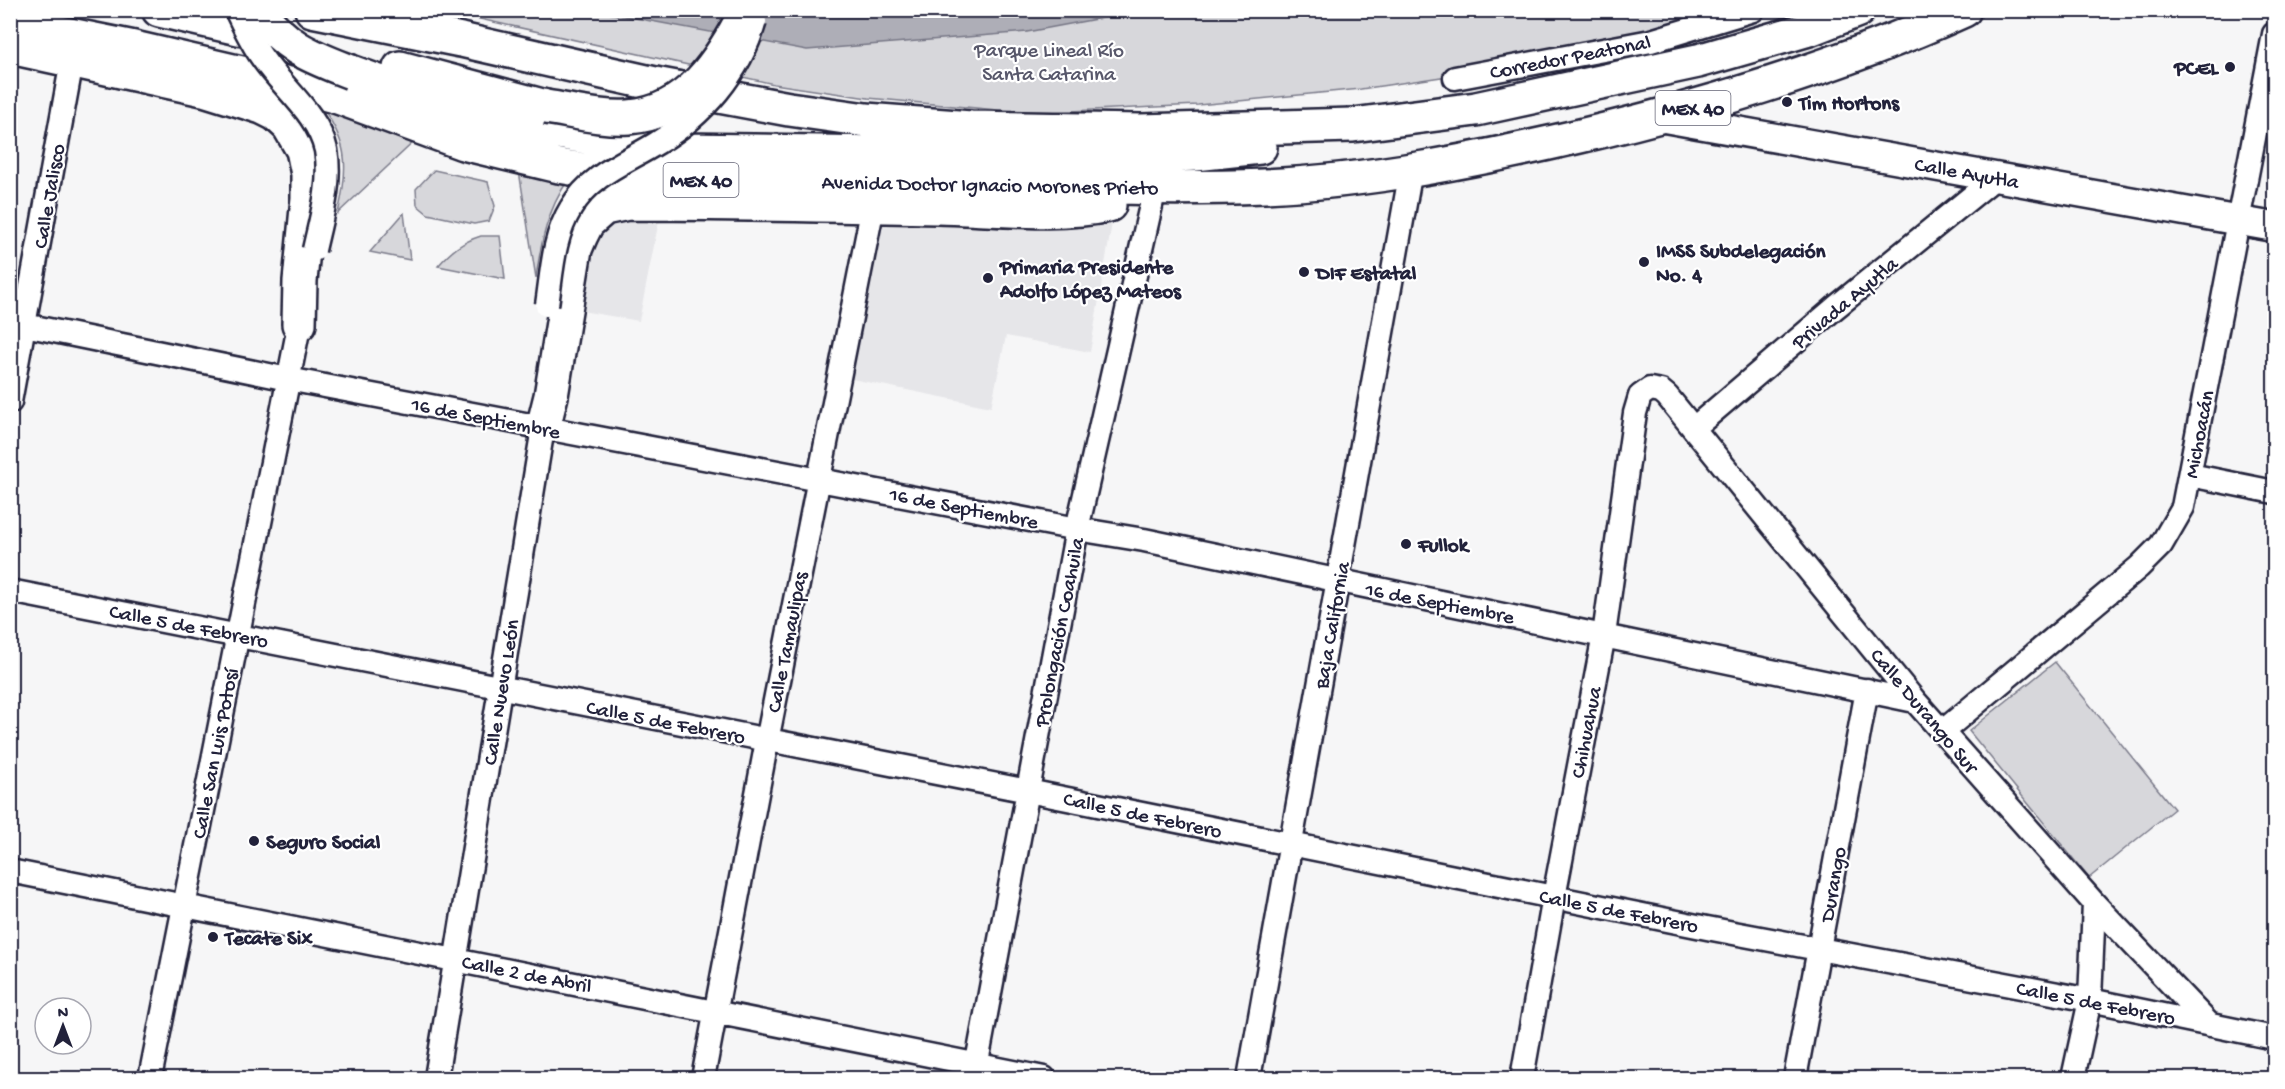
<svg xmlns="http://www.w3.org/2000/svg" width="2285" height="1089" font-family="'Gochi Hand',sans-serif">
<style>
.built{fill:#e6e6e9}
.green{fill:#d7d7db;stroke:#7c7c8b;stroke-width:1.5}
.water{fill:#aeaeb7;stroke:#767685;stroke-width:1.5}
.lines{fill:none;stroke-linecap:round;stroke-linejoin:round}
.minor-casing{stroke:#22223b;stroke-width:27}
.major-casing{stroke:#22223b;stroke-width:33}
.highway-casing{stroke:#22223b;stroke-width:38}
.minor{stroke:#fff;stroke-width:22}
.major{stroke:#fff;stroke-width:28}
.highway{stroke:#fff;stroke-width:33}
.minor-bridge-casing{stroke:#22223b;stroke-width:27;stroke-linecap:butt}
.highway-bridge-casing{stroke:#22223b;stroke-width:38;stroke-linecap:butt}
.minor-bridge{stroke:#fff;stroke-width:22}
.highway-bridge{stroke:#fff;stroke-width:33}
.poi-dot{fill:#22223b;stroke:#fff;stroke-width:2}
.labels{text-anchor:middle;stroke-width:4.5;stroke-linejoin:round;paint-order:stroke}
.shield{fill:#fff;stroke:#646476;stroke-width:1.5}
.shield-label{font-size:20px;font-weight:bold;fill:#22223b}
.park-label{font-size:21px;fill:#58586b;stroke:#fff}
.street-label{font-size:21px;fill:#22223b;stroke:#fff}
.poi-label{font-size:21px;font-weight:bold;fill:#22223b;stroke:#fff;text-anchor:start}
</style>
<rect width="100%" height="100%" fill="#f6f6f7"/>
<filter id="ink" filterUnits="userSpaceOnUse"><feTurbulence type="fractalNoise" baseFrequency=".0167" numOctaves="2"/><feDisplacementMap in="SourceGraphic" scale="12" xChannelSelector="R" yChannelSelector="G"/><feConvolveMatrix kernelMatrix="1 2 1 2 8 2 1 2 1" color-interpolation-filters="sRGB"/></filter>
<g filter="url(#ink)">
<!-- built -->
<path class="built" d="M662 205 639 321 576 310 599 220Z
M1113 217 1090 352 1006 336 991 407 852 379 884 221Z"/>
<!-- green -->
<path class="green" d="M444 11H1744L1508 67 1361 89 1198 105 1029 113 868 98 774 84Z
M316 99 420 136 338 213C350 164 348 140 316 99Z
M434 170 488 182 495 206 489 221 474 224 428 214 417 205 416 189Z
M519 171 568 180C547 211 541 242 536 278Z
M404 213 410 260 370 252Z
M481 236H500L505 279 438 266C451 251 462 242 481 236Z
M2055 662 2174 809 2089 878 1969 731Z"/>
<!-- water -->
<path class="water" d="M597 11H1139L1027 32 807 50Z"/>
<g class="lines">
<!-- minor casing -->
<g class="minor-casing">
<path id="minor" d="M1455 78 1651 41 1753 10
M10 322 288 379 1077 529 1144 540 1915 701
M10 402 72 61
M1694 428 1836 307 1996 177
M2190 475 2274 492
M10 591 1028 791 1707 928 2090 1000 2274 1038
M1942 732 2139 567 2161 545 2183 507 2274 34
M10 871 1044 1078
M150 1078 302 311
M436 1078 543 428 544 414
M703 1078 767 741 873 206
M974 1078 1077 529 1155 188
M1249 1078 1411 170
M1522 1078 1554 897 1604 635 1635 413 1640 396 1650 389 1661 391 1667 396 1915 701 2094 903 2210 1025
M1795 1078 1867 690
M2073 1078 2090 1000 2094 903"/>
</g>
<!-- major casing -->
<g class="major-casing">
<path id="major" d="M1659 117 2274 227"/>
</g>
<!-- highway casing -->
<g class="highway-casing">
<path id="highway" d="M159 10 274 36
M312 10 461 40 660 85 789 109 866 120 971 128 1141 131 1353 125 1476 109 1698 61 1809 29 1858 10
M10 23 134 48 298 86 338 97 463 143 559 166 613 175 689 180C787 181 885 182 983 184 1077 186 1171 190 1264 186 1371 181 1476 160 1580 136 1711 105 1841 66 1964 10
M10 47 207 90 262 107 276 114 289 126 303 150 308 174V198L300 281 299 324
M400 68 546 107
M351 72C462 113 568 140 685 150L1130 157 1195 154 1260 147
M543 428 551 396 575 249 581 235 587 223 604 208 628 203C731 203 834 205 937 207 989 208 1059 216 1109 205"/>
</g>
<!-- minor -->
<use href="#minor" class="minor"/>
<!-- major -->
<use href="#major" class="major"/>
<!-- highway -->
<use href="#highway" class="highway"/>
<!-- minor-bridge casing -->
<g class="minor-bridge-casing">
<path id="minor-bridge" d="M236 10C244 27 252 44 263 59 283 88 318 114 326 150 332 183 321 218 314 250
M547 305C552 272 553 237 571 208 591 174 625 163 657 143 703 116 740 73 755 21"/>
</g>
<!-- highway-bridge casing -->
<g class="highway-bridge-casing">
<path id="highway-bridge" d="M258 10C286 48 310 56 351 72
M546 107C573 111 601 119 629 117 689 113 722 59 747 10"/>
</g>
<!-- minor-bridge -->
<use href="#minor-bridge" class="minor-bridge"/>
<!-- highway-bridge -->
<use href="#highway-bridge" class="highway-bridge"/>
</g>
</g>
<!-- markers -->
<g class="poi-dot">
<circle cx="2230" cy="67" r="6"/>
<circle cx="1787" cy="102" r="6"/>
<circle cx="1644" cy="262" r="6"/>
<circle cx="1304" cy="272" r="6"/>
<circle cx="988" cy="278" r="6"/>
<circle cx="1406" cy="544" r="6"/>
<circle cx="254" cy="841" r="6"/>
<circle cx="213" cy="937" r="6"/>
</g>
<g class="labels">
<!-- shield labels -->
<g class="shield">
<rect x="1655.5" y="91" width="75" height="34" rx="4.5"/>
<rect x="663.5" y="163" width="75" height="34" rx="4.5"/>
</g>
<g class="shield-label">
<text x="1693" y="115">MEX 40</text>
<text x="701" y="187">MEX 40</text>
</g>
<!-- park labels -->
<g class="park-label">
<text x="1049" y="56">Parque Lineal Río<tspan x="1049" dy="24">Santa Catarina</tspan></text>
</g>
<!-- street labels -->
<g class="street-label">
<text transform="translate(1570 56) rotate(-11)" y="7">Corredor Peatonal</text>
<text transform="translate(1967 172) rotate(10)" y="7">Calle Ayutla</text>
<text transform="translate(990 184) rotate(1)" y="7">Avenida Doctor Ignacio Morones Prieto</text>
<text transform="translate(48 196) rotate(-80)" y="7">Calle Jalisco</text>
<text transform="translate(1844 302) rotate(-40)" y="7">Privada Ayutla</text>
<text transform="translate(486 417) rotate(11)" y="7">16 de Septiembre</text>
<text transform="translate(2198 434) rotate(-79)" y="7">Michoacán</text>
<text transform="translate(964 507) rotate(11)" y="7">16 de Septiembre</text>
<text transform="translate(1440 602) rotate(11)" y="7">16 de Septiembre</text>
<text transform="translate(189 625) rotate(11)" y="7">Calle 5 de Febrero</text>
<text transform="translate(1331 625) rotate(-80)" y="7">Baja California</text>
<text transform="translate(1058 632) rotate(-79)" y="7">Prolongación Coahuila</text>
<text transform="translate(786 642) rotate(-79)" y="7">Calle Tamaulipas</text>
<text transform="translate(500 692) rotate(-81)" y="7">Calle Nuevo León</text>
<text transform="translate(1925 710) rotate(50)" y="7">Calle Durango Sur</text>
<text transform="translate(666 721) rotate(11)" y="7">Calle 5 de Febrero</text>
<text transform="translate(1585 732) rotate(-79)" y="7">Chihuahua</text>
<text transform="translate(214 753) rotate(-79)" y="7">Calle San Luis Potosí</text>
<text transform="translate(1143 814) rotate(12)" y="7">Calle 5 de Febrero</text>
<text transform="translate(1832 884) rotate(-80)" y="7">Durango</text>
<text transform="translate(1619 910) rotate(11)" y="7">Calle 5 de Febrero</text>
<text transform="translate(527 973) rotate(11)" y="7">Calle 2 de Abril</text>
<text transform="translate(2096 1002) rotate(11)" y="7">Calle 5 de Febrero</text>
</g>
<!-- poi labels -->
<g class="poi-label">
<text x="2218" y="74" text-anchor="end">PCEL</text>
<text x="1799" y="109">Tim Hortons</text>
<text x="1656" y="257">IMSS Subdelegación<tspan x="1656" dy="24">No. 4</tspan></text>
<text x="1000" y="273">Primaria Presidente<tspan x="1000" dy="24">Adolfo López Mateos</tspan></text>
<text x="1316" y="279">DIF Estatal</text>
<text x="1418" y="551">Fullok</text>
<text x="266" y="848">Seguro Social</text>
<text x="225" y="944">Tecate Six</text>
</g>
</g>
<!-- margin -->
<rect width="2285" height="1089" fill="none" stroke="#fff" stroke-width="36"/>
<rect x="18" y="18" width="2249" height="1053" fill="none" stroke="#22223b" stroke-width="2" filter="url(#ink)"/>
<!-- north arrow -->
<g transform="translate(63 1026)"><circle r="28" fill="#ffffff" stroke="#a7a7b1" stroke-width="1.5"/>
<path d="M0-4.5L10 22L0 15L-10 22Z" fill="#22223b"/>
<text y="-9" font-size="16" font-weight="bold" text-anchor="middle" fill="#22223b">N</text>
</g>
</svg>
